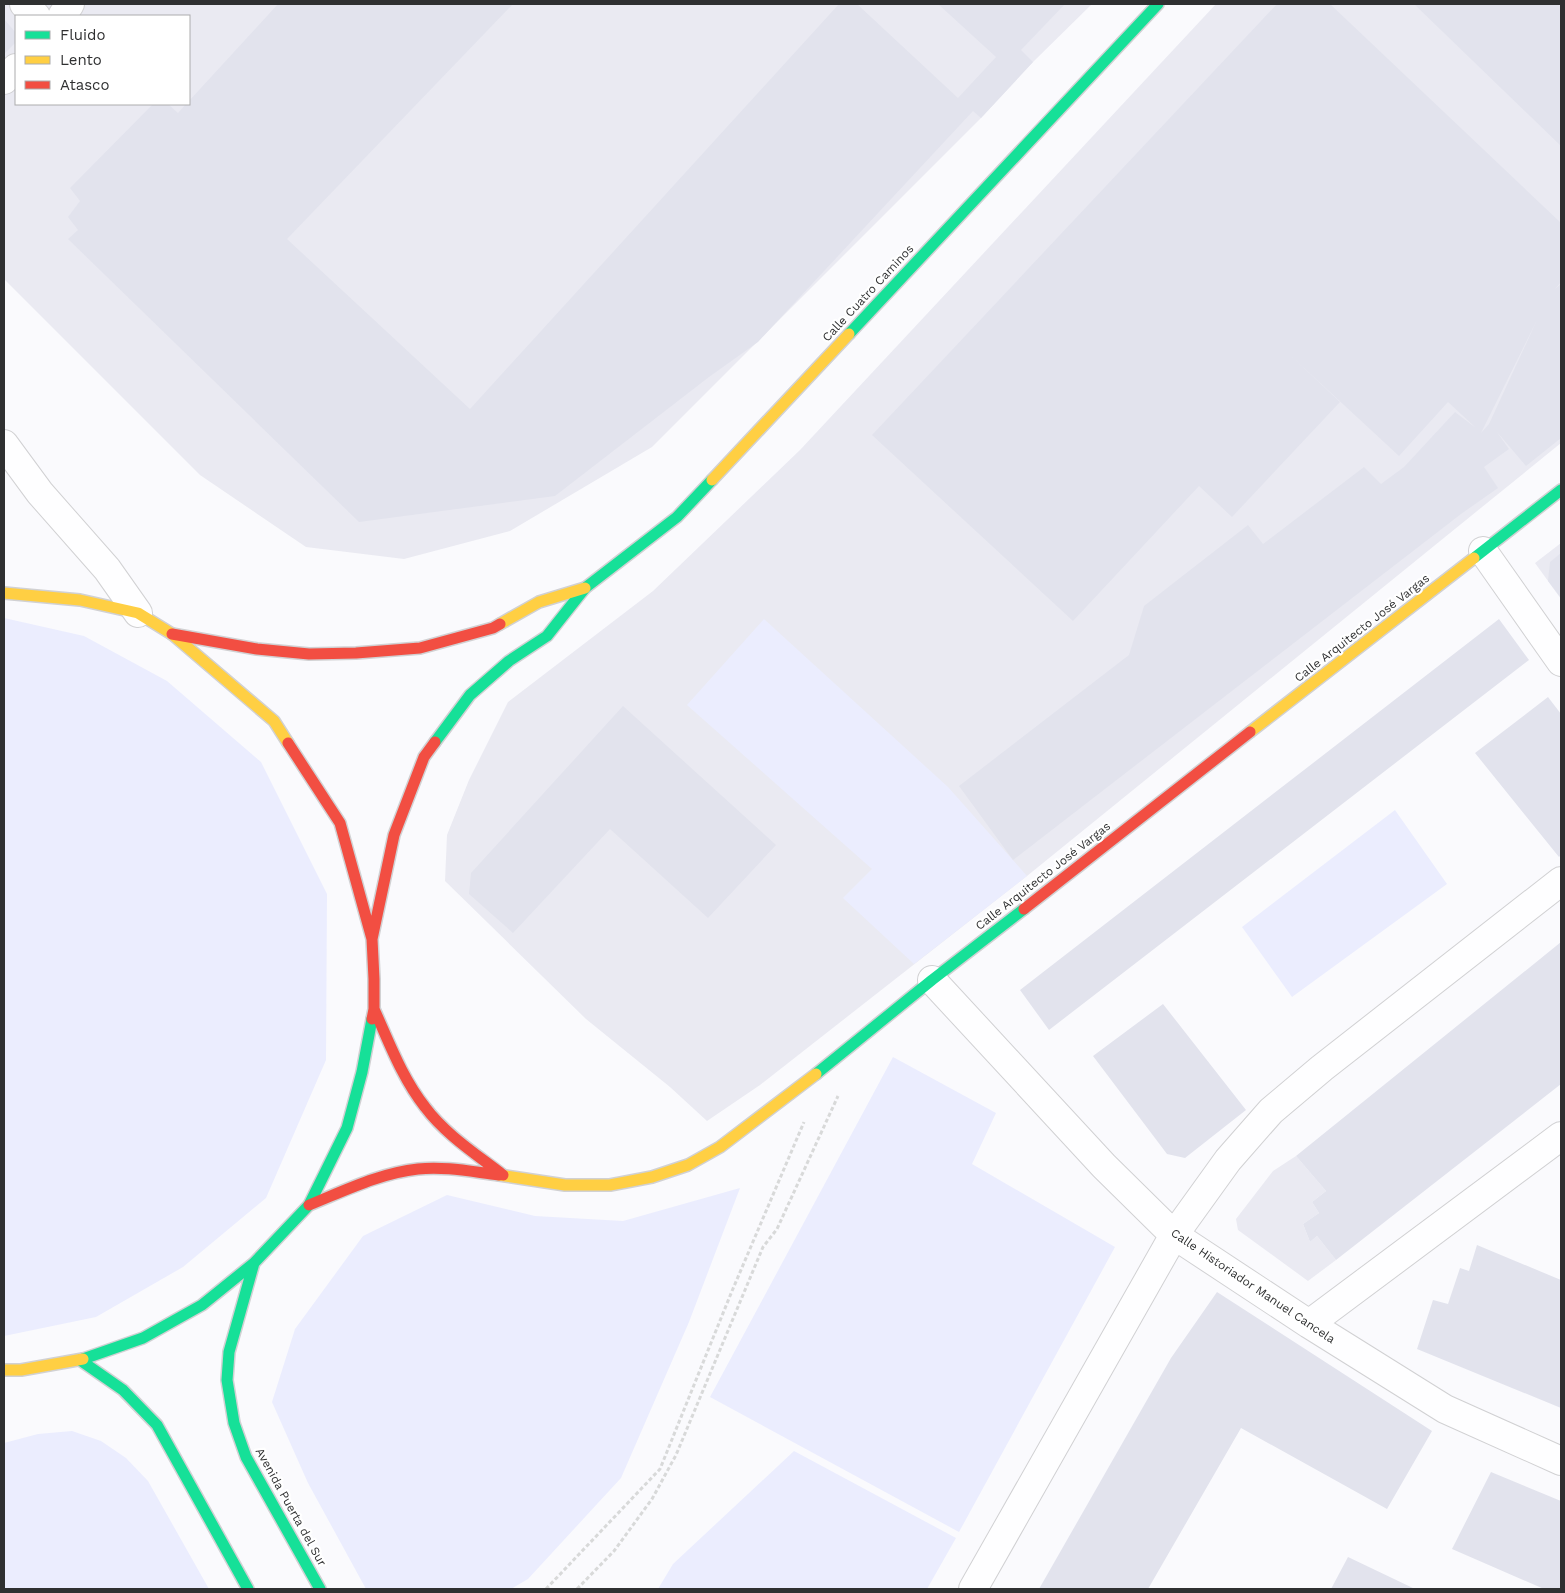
<svg xmlns="http://www.w3.org/2000/svg" width="1565" height="1593" font-family="'Work Sans',sans-serif">
<style>
.built{fill:#eaeaf2;fill-rule:evenodd}
.green{fill:#ebedfe}
.building{fill:#e2e3ed;fill-rule:evenodd}
.lines{fill:none;stroke-linecap:round;stroke-linejoin:round}
.street-casing{stroke:#d1d1d3;stroke-width:30}
.fast-casing{stroke:#d1d1d3;stroke-width:14}
.slow-casing{stroke:#d1d1d3;stroke-width:14}
.jam-casing{stroke:#d1d1d3;stroke-width:14}
.path{stroke:#d8d9d9;stroke-width:3;stroke-dasharray:4 2.5;stroke-linecap:butt}
.street{stroke:#fefeff;stroke-width:28}
.fast{stroke:#16e098;stroke-width:11}
.slow{stroke:#ffcf43;stroke-width:11}
.jam{stroke:#f24e42;stroke-width:11}
.labels{text-anchor:middle;stroke-width:4.5;stroke-linejoin:round;paint-order:stroke}
.street-label{font-size:12px;fill:#2f3031;stroke:#fff}
</style>
<rect width="100%" height="100%" fill="#fafafd"/>
<!-- built -->
<path class="built" d="M4 4H1092L1033 62 981 118 652 447 510 531 404 559 306 547 200 475 4 279ZM16 16H189V104H16Z
M1216 4H1561V443L1027 876 760 1085 707 1121 670 1087 586 1019 445 881 447 835 469 780 508 702 653 591 800 450Z
M1561 543V599L1535 563Z
M1296 1156 1326 1191 1312 1202 1319 1213 1303 1224 1310 1242 1317 1236 1336 1260 1308 1281 1238 1230 1236 1219 1273 1171Z"/>
<!-- green -->
<path class="green" d="M4 618 84 636 167 681 261 762 327 894 326 1060 266 1198 183 1267 96 1317 4 1336Z
M764 619 948 787 1027 876 914 964 843 898 872 869 687 705Z
M1395 810 1447 884 1292 997 1242 927Z
M893 1057 996 1113 972 1164 1115 1247 959 1532 710 1397Z
M740 1188 689 1322 621 1478 528 1579 511 1589H366L308 1483 272 1402 295 1329 363 1236 447 1195 535 1216 623 1221Z
M72 1431 101 1441 126 1458 148 1481 209 1589H4V1443L38 1434Z
M794 1451 956 1538 927 1589H658L673 1564Z"/>
<!-- building -->
<path class="building" d="M278 4H513L287 239 470 409 839 4H857L958 98 996 57 938 4H1065L1021 50 1033 62 981 118 973 111 758 342 709 377 555 496 359 522 68 239 78 230 68 217 80 201 70 188 153 104H168L178 113 186 104H189V101Z
M1277 4H1330L1561 223V282L1555 289 1561 284V438L1526 466 1497 432 1509 449 1484 467 1498 488 1461 514 1013 860 959 786 1129 655 1144 606 1248 525 1263 544 1364 467 1381 484 1404 467 1455 412 1476 428 1448 402 1399 456 1290 355 1340 402 1232 517 1199 486 1073 621 872 435ZM1537 320 1489 424 1481 433Z
M1414 4H1561V146L1531 117Z
M4 19 16 33V42L4 54Z
M1561 553V598L1548 581 1550 562Z
M1499 619 1529 660 1049 1030 1020 990Z
M1548 697 1561 714V855L1559 857 1475 753Z
M623 706 776 845 708 918 610 829 513 933 469 894 471 873Z
M1561 942V1084L1336 1260 1317 1236 1310 1242 1303 1224 1319 1213 1312 1202 1326 1191 1296 1156Z
M1163 1004 1246 1110 1185 1158 1167 1154 1093 1056Z
M1477 1245 1561 1280V1408L1417 1349 1433 1300 1448 1304 1460 1268 1469 1271Z
M1217 1292 1432 1431 1387 1509 1241 1428 1148 1589H1039L1171 1358Z
M1491 1472 1561 1501V1589H1544L1452 1549Z
M1348 1557 1415 1589H1331Z"/>
<g class="lines">
<!-- street casing -->
<g class="street-casing">
<path id="street" d="M24 4 36 16
M62 16 70 4
M4 80 16 68
M4 444 40 493 107 569 138 613
M1483 551 1561 662
M932 980 1104 1166 1174 1235 1309 1324 1445 1409 1561 1461
M1309 1324 1561 1136
M973 1589 1174 1235 1228 1160 1271 1111 1322 1068 1561 881"/>
</g>
<!-- fast casing -->
<g class="fast-casing">
<path id="fast" d="M849 334 1158 4
M1474 558 1561 490
M435 742 470 695 509 661 547 636 585 588 677 517 712 480
M816 1074 932 980 1024 909
M254 1263 229 1352 227 1380 234 1423 246 1457 320 1589
M83 1359 143 1338 202 1305 254 1263 309 1205 347 1128 362 1072 372 1019
M80 1360 123 1390 157 1425 248 1589"/>
</g>
<!-- slow casing -->
<g class="slow-casing">
<path id="slow" d="M712 480 849 334
M4 593 80 600 138 613 172 634 274 721 288 743
M500 624 539 602 585 588
M1250 732 1474 558
M499 1175 565 1185H610L652 1177 688 1165 720 1147 816 1074
M4 1370H21L83 1359"/>
</g>
<!-- jam casing -->
<g class="jam-casing">
<path id="jam" d="M172 634 257 649 309 654 356 653 420 648 493 628 500 624
M288 743 340 823 372 939 374 979V1009L372 1019
M1024 909 1250 732
M372 939 394 835 424 757 435 742
M374 1009C389 1042 402 1078 425 1107 446 1135 476 1154 503 1175
M309 1205C344 1191 380 1173 418 1169 445 1166 473 1172 499 1175"/>
</g>
<!-- path -->
<path class="path" d="M546 1589 660 1469 732 1291 804 1122
M577 1589 614 1551 652 1499 676 1455 763 1247 777 1229 838 1096"/>
<!-- street -->
<use href="#street" class="street"/>
<!-- fast -->
<use href="#fast" class="fast"/>
<!-- slow -->
<use href="#slow" class="slow"/>
<!-- jam -->
<use href="#jam" class="jam"/>
</g>
<g class="labels">
<!-- street labels -->
<g class="street-label">
<text transform="translate(868 293) rotate(-47)" y="4">Calle Cuatro Caminos</text>
<text transform="translate(1362 628) rotate(-38)" y="4">Calle Arquitecto José Vargas</text>
<text transform="translate(1043 876) rotate(-38)" y="4">Calle Arquitecto José Vargas</text>
<text transform="translate(1253 1286) rotate(34)" y="4">Calle Historiador Manuel Cancela</text>
<text transform="translate(291 1507) rotate(61)" y="4">Avenida Puerta del Sur</text>
</g>
</g>
<!-- border -->
<rect width="1565" height="1593" fill="none" stroke="#2f3031" stroke-width="10"/>
<!-- legend -->
<rect x="15" y="15" width="175" height="90" fill="#ffffff" stroke="#acacad"/>
<rect x="25" y="31" width="25" height="8" fill="#16e098" stroke="#acacad"/>
<text x="60" y="40" font-size="15" fill="#2f3031">Fluido</text>
<rect x="25" y="56" width="25" height="8" fill="#ffcf43" stroke="#acacad"/>
<text x="60" y="65" font-size="15" fill="#2f3031">Lento</text>
<rect x="25" y="81" width="25" height="8" fill="#f24e42" stroke="#acacad"/>
<text x="60" y="90" font-size="15" fill="#2f3031">Atasco</text>
</svg>
